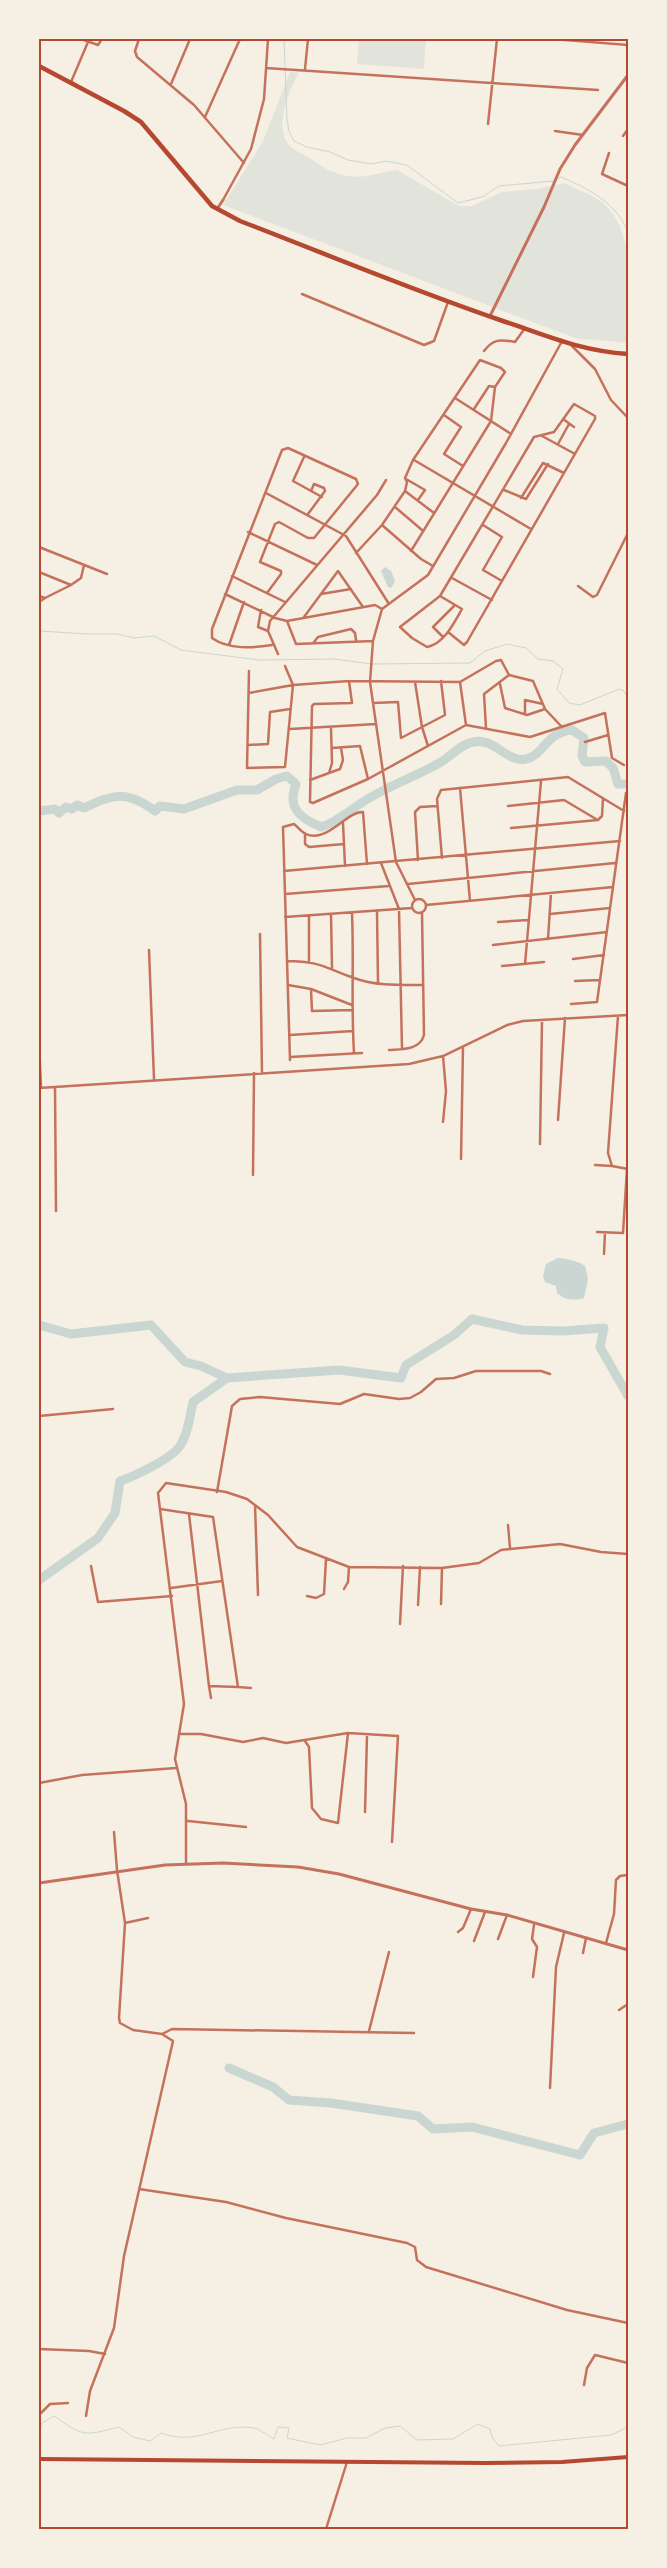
<svg xmlns="http://www.w3.org/2000/svg" width="667" height="2568" font-family="'Alegreya Sans',sans-serif">
<style>
.green{fill:#e2e4dc}
.water{fill:#c9d6d2}
.lines{fill:none;stroke-linecap:round;stroke-linejoin:round}
.stream{stroke:#c9d6d2;stroke-width:1}
.river{stroke:#c9d6d2;stroke-width:9}
.minor{stroke:#c5725c;stroke-width:2.5}
.tertiary{stroke:#c5725c;stroke-width:3}
.secondary{stroke:#b5482f;stroke-width:4}
.primary{stroke:#b5482f;stroke-width:4.5}
.neatline{fill:none;stroke:#b5482f;stroke-width:2}
</style>
<rect width="100%" height="100%" fill="#f6efe4"/>
<!-- green -->
<path class="green" d="M359 39H426L424 69 357 64Z
M290 72 299 73C289 90 273 128 290 146 294 151 304 154 310 158 321 167 334 174 348 176 364 179 381 172 397 170L459 206H472L502 192 537 189 564 183C577 189 593 195 604 204 638 233 628 303 628 343L575 338 223 205 263 141Z"/>
<!-- water -->
<path class="water" d="M385 567 391 571 395 581 391 588 388 587 381 571Z
M558 1258C564 1258 581 1262 585 1266L588 1279 584 1298C575 1301 564 1300 557 1293L556 1286 545 1282 543 1276 546 1264Z"/>
<g class="lines">
<!-- stream -->
<path class="stream" d="M284 39 287 120 289 131 294 141 307 147 330 152 348 160 371 164 386 161 407 165 458 203 482 197 499 186 553 181
M557 179 561 177C590 189 616 203 628 232
M39 631 88 634H117L134 638 154 636 181 650 259 660 334 659 372 664 470 663 485 651 507 644 526 648 538 659 553 661 563 669 557 689 569 703 580 705 619 689 624 691 628 699
M628 709V735
M39 2434 42 2423 54 2416C84 2437 83 2436 119 2427L133 2437 150 2441 161 2433C198 2447 218 2422 254 2428 260 2429 268 2436 274 2439L278 2427 289 2428 287 2438 320 2445 347 2438H366L385 2428 400 2426 417 2440 453 2439 478 2424 490 2429 492 2437 499 2446 611 2435 628 2427"/>
<!-- river -->
<path class="river" d="M39 811 55 809 59 813 66 807 72 809 77 805 84 808C114 794 126 790 155 811L160 806 184 809 237 790H257L276 779 287 776 296 784C287 807 299 818 321 827 338 822 351 809 366 800 390 785 417 776 441 762 451 756 461 744 473 742 495 737 506 763 526 759 543 756 546 732 572 730L584 738 582 756 585 762 606 761 613 768 618 784H628
M39 1325 71 1334 151 1325 185 1362 201 1366 227 1378 339 1370 401 1378 406 1365 454 1335 472 1319 522 1330 563 1331 604 1328 600 1347 628 1396
M39 1580 98 1538 115 1513 120 1481C135 1476 171 1459 180 1446 188 1434 190 1416 193 1402L227 1378
M229 2068 273 2087 289 2100 331 2103 418 2116 433 2129 472 2127 580 2155 594 2133 628 2124"/>
<!-- minor -->
<path class="minor" d="M81 39 98 45 102 39
M139 39 135 51 137 57 194 105 244 163
M553 39 628 45
M266 68 598 90
M305 69 308 39
M71 82 88 42
M171 84 190 39
M205 117 240 39
M488 124 497 39
M555 131 583 135
M623 136 628 129
M609 153 602 174 628 186
M223 200 251 149 264 99 268 39
M302 294 424 345 434 341 448 302
M572 346 595 369 611 400 628 418
M484 351C493 339 500 339 515 342L525 328
M455 398 511 434
M474 409 489 386 495 387
M444 415 461 427 444 454 463 466
M563 419 574 427
M542 436 575 454
M558 444 569 424
M304 457 293 481 322 497
M414 460 531 529
M406 479 425 490 418 500
M504 490 526 499 548 464
M266 493 346 536 389 604
M521 498 543 463 564 473
M395 507 422 530
M308 514 325 491 324 488 314 484 311 491
M382 525 421 559 433 566
M483 525 502 537 483 570 502 581
M248 532 317 565
M39 547 107 574
M411 551 491 421 495 387 505 372 501 368 480 360 413 460 405 478 407 482 405 491 434 513
M356 553 382 525 405 491
M39 572 71 585 81 578 84 565
M232 576 285 602
M452 578 492 600
M578 586 593 597 597 595 628 533
M267 593 281 574V571L260 562 275 524 279 522 308 538H314L358 484 356 479 288 448 282 450 212 629V638C229 650 253 648 272 645
M225 594 275 618 287 621 375 605 382 609
M321 594 351 589
M39 596 45 598 71 585
M440 596 462 609C454 623 444 644 427 647L412 638 400 627 440 596 534 437 554 432 574 404 595 416V419L467 642 464 645 448 632
M39 602 45 598
M261 610 258 627 268 631
M304 617 338 571 363 607
M287 621 296 644 373 641
M443 637 433 627 455 605
M314 642 318 637 351 629 355 633 356 640
M229 645 244 602
M278 654 268 631 270 621 377 495 386 480
M249 671 247 768 285 767 293 685 285 666
M349 681 352 703 314 704 312 706 310 802 313 803 368 779
M415 682 422 727 428 746
M460 682 466 725
M500 684 505 708 527 715 545 709
M249 693 293 685 349 681 460 682 496 661 501 660 509 675 533 681 545 709 562 727
M373 703 398 702 401 738 445 715 441 681
M525 714V700L543 704
M486 728 484 694 509 675
M290 729 376 724
M585 742 608 735
M248 745 268 744 270 712 290 709
M332 748 360 746 368 779 466 725 530 737 605 713 612 758 624 765
M329 773 332 763 331 728
M310 780 340 769 343 760 341 748
M460 788 470 901
M508 806 564 800 596 819
M343 823 345 866
M511 828 598 820 602 816 603 798
M305 834V844L309 847 344 844
M442 858 437 799 441 790 568 777 624 811
M418 860 415 812 420 807 437 806
M381 863 399 909 402 1049
M284 871 620 841
M408 884 615 863
M285 894 389 886
M412 906a7 7 0 1 1 14 0a7 7 0 1 1-14 0Z
M415 900 396 862 370 682 373 641 382 609 428 575 506 443 561 343
M426 905 613 887
M377 911 378 983
M352 913C354 960 351 1006 354 1053
M331 914 332 968
M550 914 610 908
M309 916V961
M285 917 412 908
M498 922 528 920
M260 934 262 1073
M548 939 551 893
M493 945 607 932
M149 950 154 1079
M573 959 604 955
M287 961C320 961 325 968 354 978 375 986 401 985 423 985
M525 964 541 781
M502 966 544 962
M575 981 600 980
M288 985 311 989 352 1005
M311 989 312 1011 352 1010
M571 1004 597 1002 626 793
M618 1016 608 1153 612 1166 628 1169
M290 1035 353 1031
M39 1043 41 1087
M389 1050C403 1049 420 1050 424 1035L422 913
M443 1056 446 1091 443 1122
M290 1057 362 1053
M290 1060 283 827 294 824C298 827 301 832 306 834 326 844 347 811 363 812L367 864
M55 1087 56 1211
M39 1088 409 1064 443 1056 507 1025 523 1021 628 1015
M558 1120 565 1018
M540 1144 542 1020
M461 1159 463 1047
M595 1165 612 1166
M253 1175 254 1073
M597 1232 623 1233 627 1169
M604 1254 605 1232
M628 1287V1298
M39 1416 113 1409
M217 1492 232 1406 240 1399 260 1397 340 1404 364 1394 399 1399 410 1398 421 1392 436 1379 454 1378 476 1371H541L550 1374
M255 1505 258 1595
M160 1509 213 1517 238 1687 209 1686 189 1514
M508 1525 510 1548
M91 1566 98 1602 172 1596
M171 1588 222 1581
M344 1589 348 1582 349 1567
M307 1596 316 1598 324 1594 326 1559
M441 1604 442 1568
M418 1605 420 1567
M400 1624 403 1566
M209 1686 211 1698
M238 1687 251 1688
M180 1734H201L243 1742 263 1738 286 1743 348 1733 398 1736 392 1842
M305 1741 309 1747 312 1808 321 1819 338 1823 348 1733
M39 1783 82 1775 176 1768
M365 1812 367 1736
M188 1821 246 1827
M186 1864V1804L175 1759 184 1704 158 1493 166 1483 226 1492 247 1499 268 1515 297 1547 349 1567 442 1568 479 1563 501 1550 560 1544 601 1552 628 1554
M125 1923 148 1918
M458 1932 463 1928 471 1909
M498 1939 507 1915
M474 1941 485 1912
M606 1943 614 1914 616 1880 620 1876 628 1875
M583 1953 586 1938
M533 1977 537 1947 532 1939 534 1925
M619 2010 628 2004
M369 2031 389 1952
M162 2034 172 2029 414 2033
M550 2088 556 1967 564 1933
M139 2189 226 2202 286 2218 407 2243 415 2247 417 2260 426 2267 567 2310 628 2323
M39 2349 89 2351 105 2354
M584 2385 587 2368 595 2355 628 2363
M39 2415 50 2404 68 2403
M86 2416 90 2391 114 2328 124 2256 173 2041 162 2034 133 2030 120 2023 119 2018 125 1923 117 1870 114 1832
M326 2529 347 2462"/>
<!-- tertiary -->
<path class="tertiary" d="M217 209 223 200
M490 316 544 207 560 169 575 145 628 75
M39 1883 165 1865 223 1863 298 1867 339 1874 471 1909 507 1915 628 1950"/>
<!-- secondary -->
<path class="secondary" d="M39 2459 486 2463 562 2462 628 2457"/>
<!-- primary -->
<path class="primary" d="M39 66 124 111 141 122 212 206 240 221C326 254 412 290 500 320 545 335 580 351 628 354"/>
</g>
<!-- border -->
<rect width="667" height="2568" fill="none" stroke="#f6efe4" stroke-width="80"/>
<rect x="40" y="40" width="587" height="2488" class="neatline"/>
</svg>
